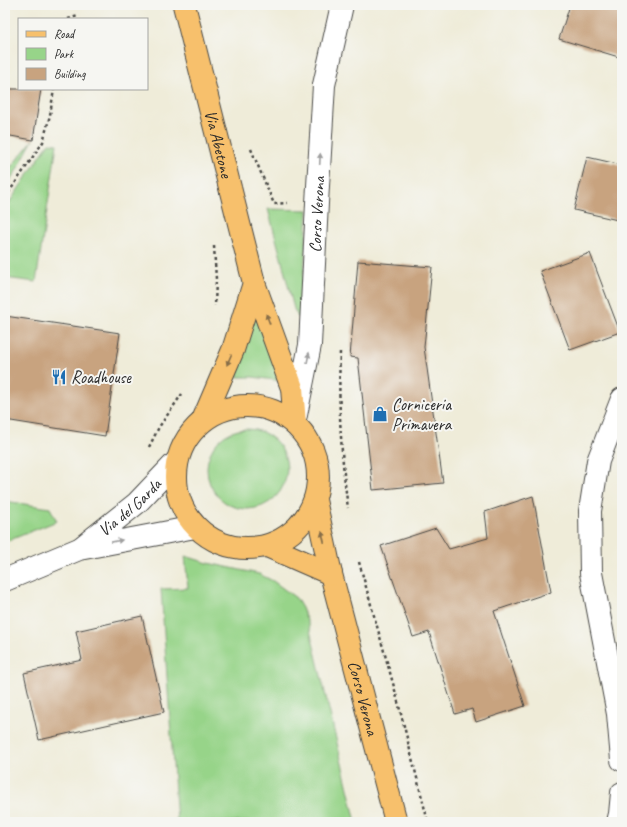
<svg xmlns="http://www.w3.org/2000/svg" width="627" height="827" font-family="Caveat,sans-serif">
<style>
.green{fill:#97d489;stroke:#61805a}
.building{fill:#c8a37f}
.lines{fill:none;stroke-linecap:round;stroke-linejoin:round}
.minor-casing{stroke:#484845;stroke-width:24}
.major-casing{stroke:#484845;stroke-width:24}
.path{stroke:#484845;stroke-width:2.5;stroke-dasharray:3 3;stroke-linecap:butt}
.minor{stroke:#fff;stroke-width:22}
.major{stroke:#f7c06c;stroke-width:22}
.oneway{fill:#a0a0a0}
.oneway2{fill:#876e48}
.labels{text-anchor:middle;stroke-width:4;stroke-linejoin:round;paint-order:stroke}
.street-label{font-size:17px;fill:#2b2b2b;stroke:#f6f6f2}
.poi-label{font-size:17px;fill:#2b2b2b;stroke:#f6f6f2;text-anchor:start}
</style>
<rect width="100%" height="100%" fill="#f6f6f2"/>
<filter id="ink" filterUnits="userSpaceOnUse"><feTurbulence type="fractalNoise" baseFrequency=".025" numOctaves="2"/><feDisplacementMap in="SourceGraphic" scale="8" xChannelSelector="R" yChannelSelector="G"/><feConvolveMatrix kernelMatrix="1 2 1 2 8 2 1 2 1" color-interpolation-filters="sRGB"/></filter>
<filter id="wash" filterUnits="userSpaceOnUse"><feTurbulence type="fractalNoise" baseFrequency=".012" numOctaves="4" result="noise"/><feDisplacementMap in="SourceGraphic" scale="16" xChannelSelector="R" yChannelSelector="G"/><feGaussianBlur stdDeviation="0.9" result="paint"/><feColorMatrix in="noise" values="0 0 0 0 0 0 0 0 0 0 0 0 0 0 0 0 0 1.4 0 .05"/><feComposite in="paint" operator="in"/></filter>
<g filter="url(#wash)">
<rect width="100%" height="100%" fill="#efecd9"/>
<!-- green -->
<path class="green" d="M33 140 15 173 5 188V174Z
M49 143 57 144 36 282 5 278V209Z
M268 209 308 210 301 317H298L294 309 279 250Z
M253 305 281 381 253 377H236Z
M207 469a40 40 0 1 1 80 0a40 40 0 1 1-80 0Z
M5 501 50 508 57 521 5 542Z
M185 556 208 563 259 574 273 581 296 598 302 608 309 626 356 822H177L161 589 188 588Z"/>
<g id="blocks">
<!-- building -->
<path class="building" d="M570 5H622V58L559 39Z
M5 89H41L33 140 5 135Z
M587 157 622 165V221L574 210Z
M590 253 620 332 570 350 540 271Z
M358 261 432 267 424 347 443 483 373 490 358 358 350 357Z
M5 316 120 333 105 436 5 420Z
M533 496 551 592 494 611 525 706 476 722 472 709 455 714 429 632 413 637 381 546 436 528 449 549 488 538 485 512Z
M142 616 164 712 39 740 24 673 82 660 76 631Z"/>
</g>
</g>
<g filter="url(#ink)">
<use href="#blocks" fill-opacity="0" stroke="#484845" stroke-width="1"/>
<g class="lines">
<!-- minor casing -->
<g class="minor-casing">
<g id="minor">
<path d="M622 399 598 461 590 511 591 573 618 714 622 760"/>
<path id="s1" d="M296 415 310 345 317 203 324 85 342 5"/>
<path id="s2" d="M82 547 137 503 176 462"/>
<path d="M5 580 79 549 195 527"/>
<path d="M618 822 620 814 622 793"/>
</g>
</g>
<!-- major casing -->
<g class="major-casing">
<g id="major">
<path id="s3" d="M184 5 254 283 292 388 295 424"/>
<circle cx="247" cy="477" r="71"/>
<path d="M203 420 233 350 254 283"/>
<path id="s4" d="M315 500 331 574 396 822"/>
<path d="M267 546 331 574"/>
</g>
</g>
<!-- path -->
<path class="path" d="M68 19 78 16
M251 149 274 204 288 203
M5 198 43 142 50 115 54 89
M214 246 216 279 215 306
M340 352C338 404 341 456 348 508
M149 447 159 427 182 394
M359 562 396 694 428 822"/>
<!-- minor -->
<use href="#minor" class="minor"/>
<!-- major -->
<use href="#major" class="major"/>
</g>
<!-- one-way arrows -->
<defs><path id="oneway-solid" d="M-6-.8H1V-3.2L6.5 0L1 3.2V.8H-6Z"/></defs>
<g class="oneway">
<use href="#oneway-solid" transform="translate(320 159) rotate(-87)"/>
<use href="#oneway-solid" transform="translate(308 358) rotate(-79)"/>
<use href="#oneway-solid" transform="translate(117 541) rotate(-11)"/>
</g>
<g class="oneway2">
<use href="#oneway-solid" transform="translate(268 319) rotate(-110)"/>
<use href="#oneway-solid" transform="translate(229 360) rotate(113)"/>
<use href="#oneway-solid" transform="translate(323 537) rotate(-103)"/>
</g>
</g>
<!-- icons -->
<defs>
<g id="restaurant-bare" transform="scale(1.2)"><path d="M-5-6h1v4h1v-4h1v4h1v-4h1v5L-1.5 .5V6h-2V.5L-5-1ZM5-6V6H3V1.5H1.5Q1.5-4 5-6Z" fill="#1f6fb2" stroke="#f6f6f2" stroke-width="2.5" paint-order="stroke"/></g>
<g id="shop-bare" transform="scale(1.2)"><path d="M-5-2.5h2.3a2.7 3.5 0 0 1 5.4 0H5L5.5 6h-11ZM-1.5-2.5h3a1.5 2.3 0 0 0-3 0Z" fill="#1f6fb2" stroke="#f6f6f2" stroke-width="2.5" paint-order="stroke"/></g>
</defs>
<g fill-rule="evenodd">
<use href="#restaurant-bare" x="59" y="377"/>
<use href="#shop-bare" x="380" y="414"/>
</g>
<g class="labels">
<!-- street labels -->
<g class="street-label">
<text dy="6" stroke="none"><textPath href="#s3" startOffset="143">Via Abetone</textPath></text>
<text dy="6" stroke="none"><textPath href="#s1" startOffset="202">Corso Verona</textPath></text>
<text dy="6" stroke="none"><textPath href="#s2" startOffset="62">Via del Garda</textPath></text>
<text dy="6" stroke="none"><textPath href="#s4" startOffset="204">Corso Verona</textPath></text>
</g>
<!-- poi labels -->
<g class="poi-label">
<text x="71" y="383">Roadhouse</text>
<text x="392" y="410">Corniceria<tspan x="392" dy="20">Primavera</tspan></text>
</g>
</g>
<!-- margin -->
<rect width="627" height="827" fill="none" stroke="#f6f6f2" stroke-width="20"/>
<!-- legend -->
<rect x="18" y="18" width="130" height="72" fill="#f6f6f2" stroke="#a5a5a2"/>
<rect x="26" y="31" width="20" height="6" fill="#f7c06c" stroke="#a5a5a2"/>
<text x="54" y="38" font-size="12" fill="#2b2b2b">Road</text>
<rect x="26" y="48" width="20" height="12" fill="#97d489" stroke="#a5a5a2"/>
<text x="54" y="58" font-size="12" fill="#2b2b2b">Park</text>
<rect x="26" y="68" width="20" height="12" fill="#c8a37f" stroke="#a5a5a2"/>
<text x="54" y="78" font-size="12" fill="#2b2b2b">Building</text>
</svg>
